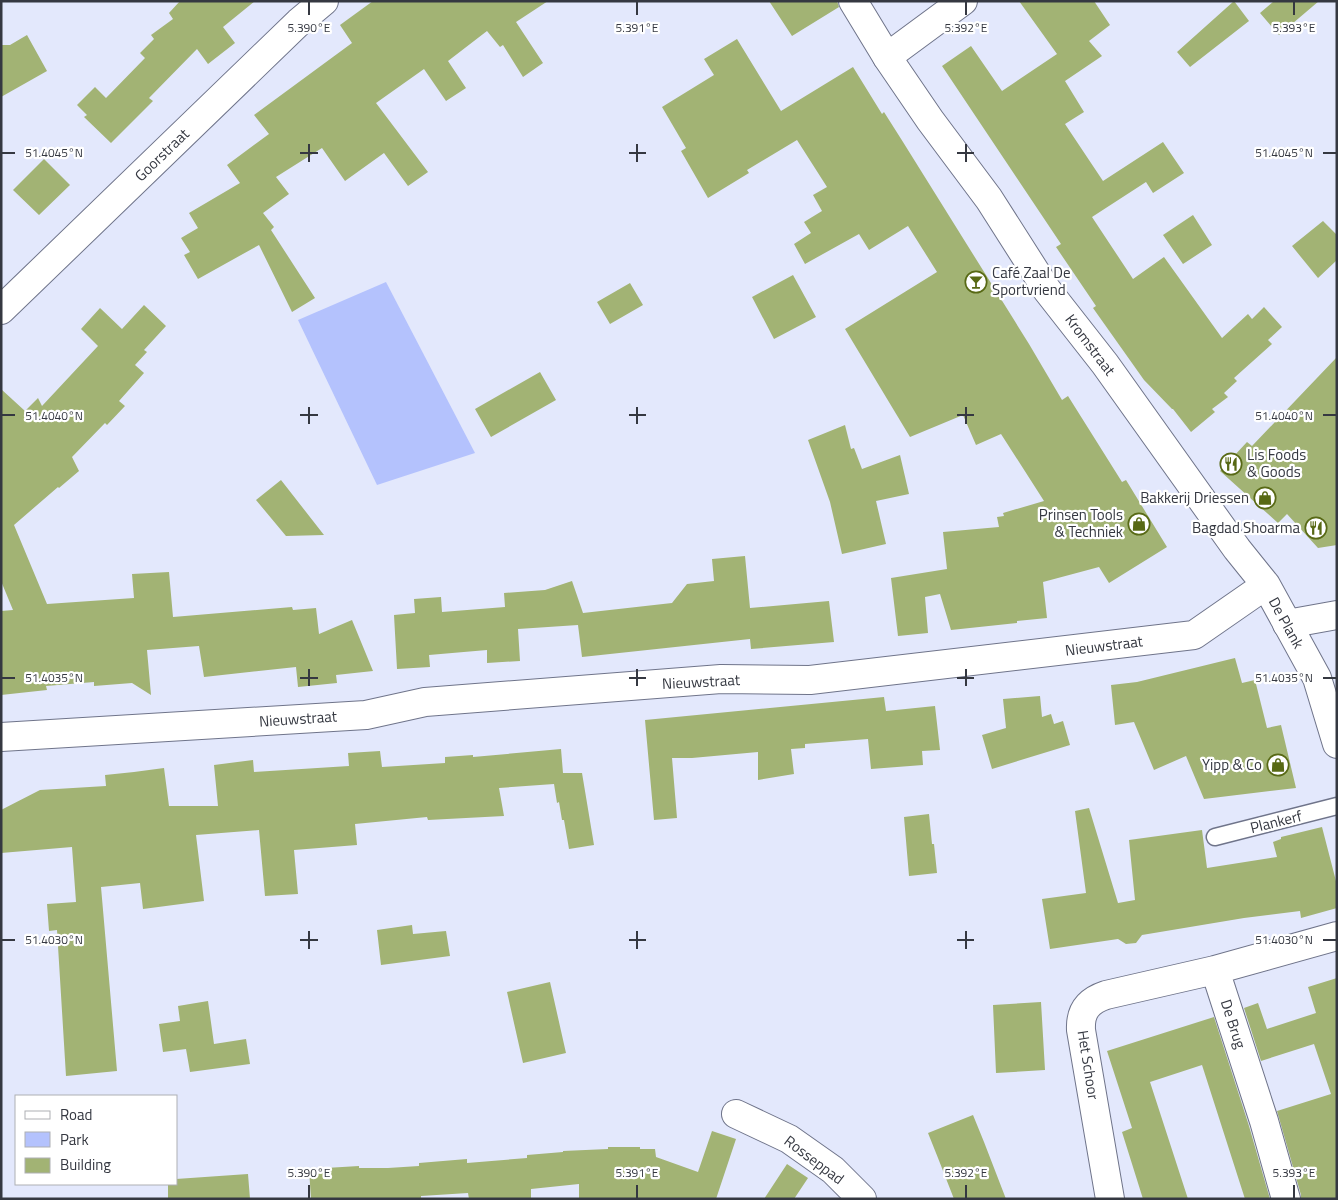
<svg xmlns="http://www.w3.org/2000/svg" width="1338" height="1200" font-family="'Titillium Web',sans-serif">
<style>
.green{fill:#b4c2fd}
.building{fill:#a2b374}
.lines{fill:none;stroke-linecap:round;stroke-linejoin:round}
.lane-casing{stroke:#6f748a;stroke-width:19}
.street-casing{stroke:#6f748a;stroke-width:30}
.secondary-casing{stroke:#6f748a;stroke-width:30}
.lane{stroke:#fff;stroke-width:16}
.street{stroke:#fff;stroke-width:28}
.secondary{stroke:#fff;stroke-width:28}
.ticks{fill:none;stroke:#353841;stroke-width:2}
.labels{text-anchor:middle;stroke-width:4.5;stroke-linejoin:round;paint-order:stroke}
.street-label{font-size:15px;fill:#353841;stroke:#fff}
.poi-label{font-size:15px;fill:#353841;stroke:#fff;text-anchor:end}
.ticks-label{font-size:12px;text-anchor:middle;fill:#353841;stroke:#fff;stroke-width:4.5;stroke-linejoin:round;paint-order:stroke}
</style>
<rect width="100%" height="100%" fill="#e3e8fc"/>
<!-- green -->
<path class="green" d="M386 282 475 453 377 485 298 320Z"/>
<!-- building -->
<path class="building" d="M180 1H255L223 27 235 43 208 64 197 49 149 98 153 101 111 143 84 117 87 115 77 105 95 87 106 98 145 58 140 53 154 39 151 35 173 19 169 13Z
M373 1H548L516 22 543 63 523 77 503 45 500 47 487 31 448 61 466 88 446 101 424 69 376 103 428 172 408 186 384 153 345 181 322 148 276 177 289 194 263 213 274 227 271 230 315 298 292 312 259 245 198 279 184 255 190 252 181 238 198 228 189 213 240 183 227 165 269 134 254 115 352 43 340 25Z
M769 1H837L839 7 792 36Z
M1019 1H1094L1110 25 1089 41 1102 56 1065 81 1084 112 1065 124 1103 181 1163 142 1184 173 1153 193 1146 182 1092 217 1133 279 1164 257 1222 338 1248 314 1252 319 1264 307 1282 327 1268 340 1272 344 1234 378 1237 381 1224 393 1228 397 1212 409 1215 412 1191 432 1173 409H1172L1144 380 1093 308 1096 306 1056 247 1061 244 942 66 971 46 1002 91 1057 54Z
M1234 1 1249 21 1190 67 1177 52Z
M1274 1H1319L1279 35 1260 13Z
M27 35 47 71 1 97V45H10Z
M737 39 781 111 853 67 882 114 884 112 903 142 1029 344 1062 400 1068 396 1122 482 1126 480 1167 547 1109 583 1099 567 1043 582 1047 618 1017 621V623L951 630 940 594 925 597 928 633 898 636 891 578 947 569 943 532 999 527 997 517 1004 516 1003 513 1044 501 1001 434 976 445 963 415 910 437 845 329 937 272 908 226 869 250 859 234 805 264 794 244 811 233 804 222 822 211 813 195 827 187 797 140 747 170 749 173 708 198 681 151 686 148 662 107 714 75 704 59Z
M44 159 70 185 39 215 13 190Z
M1193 215 1212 245 1183 264 1163 235Z
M1323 221 1337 235V260L1318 278 1292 246Z
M793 275 816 317 774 339 752 297Z
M630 283 643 305 610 324 597 302Z
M144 305 166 326 144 350 147 352 135 365 144 373 119 401 125 406 107 425 105 423 72 457 79 471 59 488 58 487 14 525 47 604 134 598 132 574 169 572 173 617 292 607 293 610 316 608 319 634 352 620 373 671 336 675 337 683 298 687 296 667 204 677 199 646 147 650 151 695 132 683 94 686V682L46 686 47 690 1 695V611L13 610 1 581V389L25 411 38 398 42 406 98 346 81 329 100 308 122 329Z
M1337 357V545L1318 548 1287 514 1278 523 1220 471 1247 442 1252 446Z
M540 372 556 400 491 437 475 409Z
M845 425 851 449 854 448 862 469 900 455 909 494 876 501 886 544 842 554 830 502 808 440Z
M281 480 324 535 286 536 256 500Z
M745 556 750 608 829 601 834 642 751 649 750 639 582 657 578 625 518 629 520 661 487 663V650L429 655 430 667 397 669 394 615 415 613 414 599 441 597 442 612 505 607 504 593 545 590 572 581 583 613 672 603 687 584 714 581 712 559Z
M1235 658 1242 683 1255 680 1267 728 1281 725 1296 788 1204 799 1186 756 1154 770 1134 722 1115 725 1111 685 1137 682Z
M1040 696 1042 717 1051 714 1054 724 1063 721 1070 745 992 769 982 735 1006 728 1003 699Z
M884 697 886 711 935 706 940 750 922 751 923 765 871 769 868 739 805 744V748L791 749 794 774 758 780V752L692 758H672L677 818 654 820 645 720Z
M561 749 563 773H582L594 845 569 849 564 820H562L559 802 557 803 554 784 499 788 504 816 428 820 427 817 355 824 357 845 294 850 298 894 265 896 259 830 196 835 204 901 143 909 140 883 101 887 117 1071 66 1076 57 930 49 931 47 904 76 902 72 847 1 853V810L40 790 106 786 105 775 134 772 164 768 169 806H218L214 765 253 760 254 772 349 766 348 753 380 751 382 767 445 763V757L473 755V757Z
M1089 808 1118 903 1135 900 1129 840 1202 830 1207 868 1277 857 1273 842 1281 839V837L1322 827 1337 885V908L1301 918 1300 911 1244 918 1142 935 1136 943 1126 944 1118 939 1050 949 1042 899 1086 893 1075 811Z
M929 814 932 844H934L937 873 909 876 904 817Z
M412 925 413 934 446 931 450 956 381 965 377 930Z
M1337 978V1199H1301V1195L1277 1111 1331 1094 1314 1044 1261 1061 1244 1008 1258 1003 1267 1029 1316 1013 1308 987Z
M550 982 566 1053 523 1063 507 992Z
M208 1001 214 1044 246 1039 250 1064 190 1072 186 1049 163 1052 159 1024 180 1021 178 1006Z
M1041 1002 1045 1070 996 1073 993 1005Z
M1214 1017 1249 1126 1270 1199H1245L1202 1065 1150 1082 1188 1199H1143L1122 1132 1132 1128 1107 1051Z
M973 1115 984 1142 1006 1199H954L938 1158 928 1133Z
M712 1131 736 1139 716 1199H579V1184L531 1189V1199H469L468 1193 421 1196V1199H311L309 1169 359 1166V1168H388L419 1166V1163L467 1159V1163L527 1158V1155L563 1152V1151L608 1149V1147H640V1149H655L656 1157 698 1172Z
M787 1164 808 1178 794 1199H764Z
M248 1174 250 1199H168V1184H176V1179Z"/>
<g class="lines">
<!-- lane casing -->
<g class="lane-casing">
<path id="lane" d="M1215 837 1337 806"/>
</g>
<!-- street casing -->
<g class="street-casing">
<path id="street" d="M887 57 963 1
M1 310 299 22 324 1
M1287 624 1337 615
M736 1114 789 1139 833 1170 862 1199
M1110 1199 1081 1030C1080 1011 1088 1001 1106 995L1215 970
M1286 1199 1264 1121 1215 970 1337 936"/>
</g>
<!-- secondary casing -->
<g class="secondary-casing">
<path id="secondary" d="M853 1 887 57 930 120 989 199 1047 290 1105 364 1237 549 1266 585 1317 678 1337 744
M1 737 366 715 425 702 721 679 810 680 1194 635 1266 585"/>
</g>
<!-- lane -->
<use href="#lane" class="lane"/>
<!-- street -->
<use href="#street" class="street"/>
<!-- secondary -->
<use href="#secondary" class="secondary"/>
</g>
<!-- ticks -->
<path class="ticks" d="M309 2V15M637 2V15M966 2V15M1294 2V15M309 144V162M637 144V162M966 144V162M2 153H15M300 153H318M629 153H646M957 153H974M1323 153H1336M309 407V424M637 407V424M966 407V424M2 415H15M300 415H318M629 415H646M957 415H974M1323 415H1336M309 669V686M637 669V686M966 669V686M2 678H15M300 678H318M629 678H646M957 678H974M1323 678H1336M309 931V949M637 931V949M966 931V949M2 940H15M300 940H318M629 940H646M957 940H974M1323 940H1336M309 1185V1198M637 1185V1198M966 1185V1198M1294 1185V1198"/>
<!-- icons -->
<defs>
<g id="bar-ring" transform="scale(1.125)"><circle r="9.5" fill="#fff" stroke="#586915" stroke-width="1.5"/><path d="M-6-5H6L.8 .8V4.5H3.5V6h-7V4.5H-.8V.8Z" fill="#586915"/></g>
<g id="restaurant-ring" transform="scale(1.125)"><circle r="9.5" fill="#fff" stroke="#586915" stroke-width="1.5"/><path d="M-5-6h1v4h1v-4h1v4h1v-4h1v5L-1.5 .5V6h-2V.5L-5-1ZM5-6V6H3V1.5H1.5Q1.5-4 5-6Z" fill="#586915"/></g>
<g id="shop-ring" transform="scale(1.125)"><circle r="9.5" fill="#fff" stroke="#586915" stroke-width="1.5"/><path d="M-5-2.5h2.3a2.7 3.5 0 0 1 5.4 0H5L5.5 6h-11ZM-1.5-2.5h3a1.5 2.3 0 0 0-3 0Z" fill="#586915"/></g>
</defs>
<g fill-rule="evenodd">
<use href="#bar-ring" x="976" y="282"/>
<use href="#restaurant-ring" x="1231" y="464"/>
<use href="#shop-ring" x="1265" y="498"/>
<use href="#shop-ring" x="1139" y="524"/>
<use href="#restaurant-ring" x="1316" y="528"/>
<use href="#shop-ring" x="1278" y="765"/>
</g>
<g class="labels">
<!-- street labels -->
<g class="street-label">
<text transform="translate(162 155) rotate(-44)" y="5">Goorstraat</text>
<text transform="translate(1090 345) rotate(53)" y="5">Kromstraat</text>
<text transform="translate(1286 623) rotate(61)" y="5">De Plank</text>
<text transform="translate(1104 646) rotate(-7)" y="5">Nieuwstraat</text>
<text transform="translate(701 682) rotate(-3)" y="5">Nieuwstraat</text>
<text transform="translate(298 719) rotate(-4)" y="5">Nieuwstraat</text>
<text transform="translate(1276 822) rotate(-14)" y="5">Plankerf</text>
<text transform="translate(1233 1024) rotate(72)" y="5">De Brug</text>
<text transform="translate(1088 1065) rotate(81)" y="5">Het Schoor</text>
<text transform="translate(814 1160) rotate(37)" y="5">Rosseppad</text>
</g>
<!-- poi labels -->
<g class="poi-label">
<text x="992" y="278" text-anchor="start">Café Zaal De<tspan x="992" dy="17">Sportvriend</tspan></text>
<text x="1247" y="460" text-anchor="start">Lis Foods<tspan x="1247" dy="17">&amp; Goods</tspan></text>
<text x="1249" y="503">Bakkerij Driessen</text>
<text x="1123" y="520">Prinsen Tools<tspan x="1123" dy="17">&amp; Techniek</tspan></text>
<text x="1300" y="533">Bagdad Shoarma</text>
<text x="1262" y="770">Yipp &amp; Co</text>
</g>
</g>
<g class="ticks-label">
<text x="309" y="32">5.390°E</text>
<text x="637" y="32">5.391°E</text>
<text x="966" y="32">5.392°E</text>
<text x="1294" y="32">5.393°E</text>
<text x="54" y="157">51.4045°N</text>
<text x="1284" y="157">51.4045°N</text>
<text x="54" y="420">51.4040°N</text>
<text x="1284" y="420">51.4040°N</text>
<text x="54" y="682">51.4035°N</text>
<text x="1284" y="682">51.4035°N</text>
<text x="54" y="944">51.4030°N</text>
<text x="1284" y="944">51.4030°N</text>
<text x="309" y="1177">5.390°E</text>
<text x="637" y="1177">5.391°E</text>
<text x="966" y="1177">5.392°E</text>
<text x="1294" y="1177">5.393°E</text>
</g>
<!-- border -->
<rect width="1338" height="1200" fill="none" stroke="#353841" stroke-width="5"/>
<!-- legend -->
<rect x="15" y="1095" width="162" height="90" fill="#ffffff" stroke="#aeafb3"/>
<rect x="25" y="1111" width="25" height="8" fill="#ffffff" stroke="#aeafb3"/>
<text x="60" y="1120" font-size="15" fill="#353841">Road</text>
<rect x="25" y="1132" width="25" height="15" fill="#b4c2fd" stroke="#aeafb3"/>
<text x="60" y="1145" font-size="15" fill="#353841">Park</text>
<rect x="25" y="1158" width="25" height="15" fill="#a2b374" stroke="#aeafb3"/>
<text x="60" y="1170" font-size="15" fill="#353841">Building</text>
</svg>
